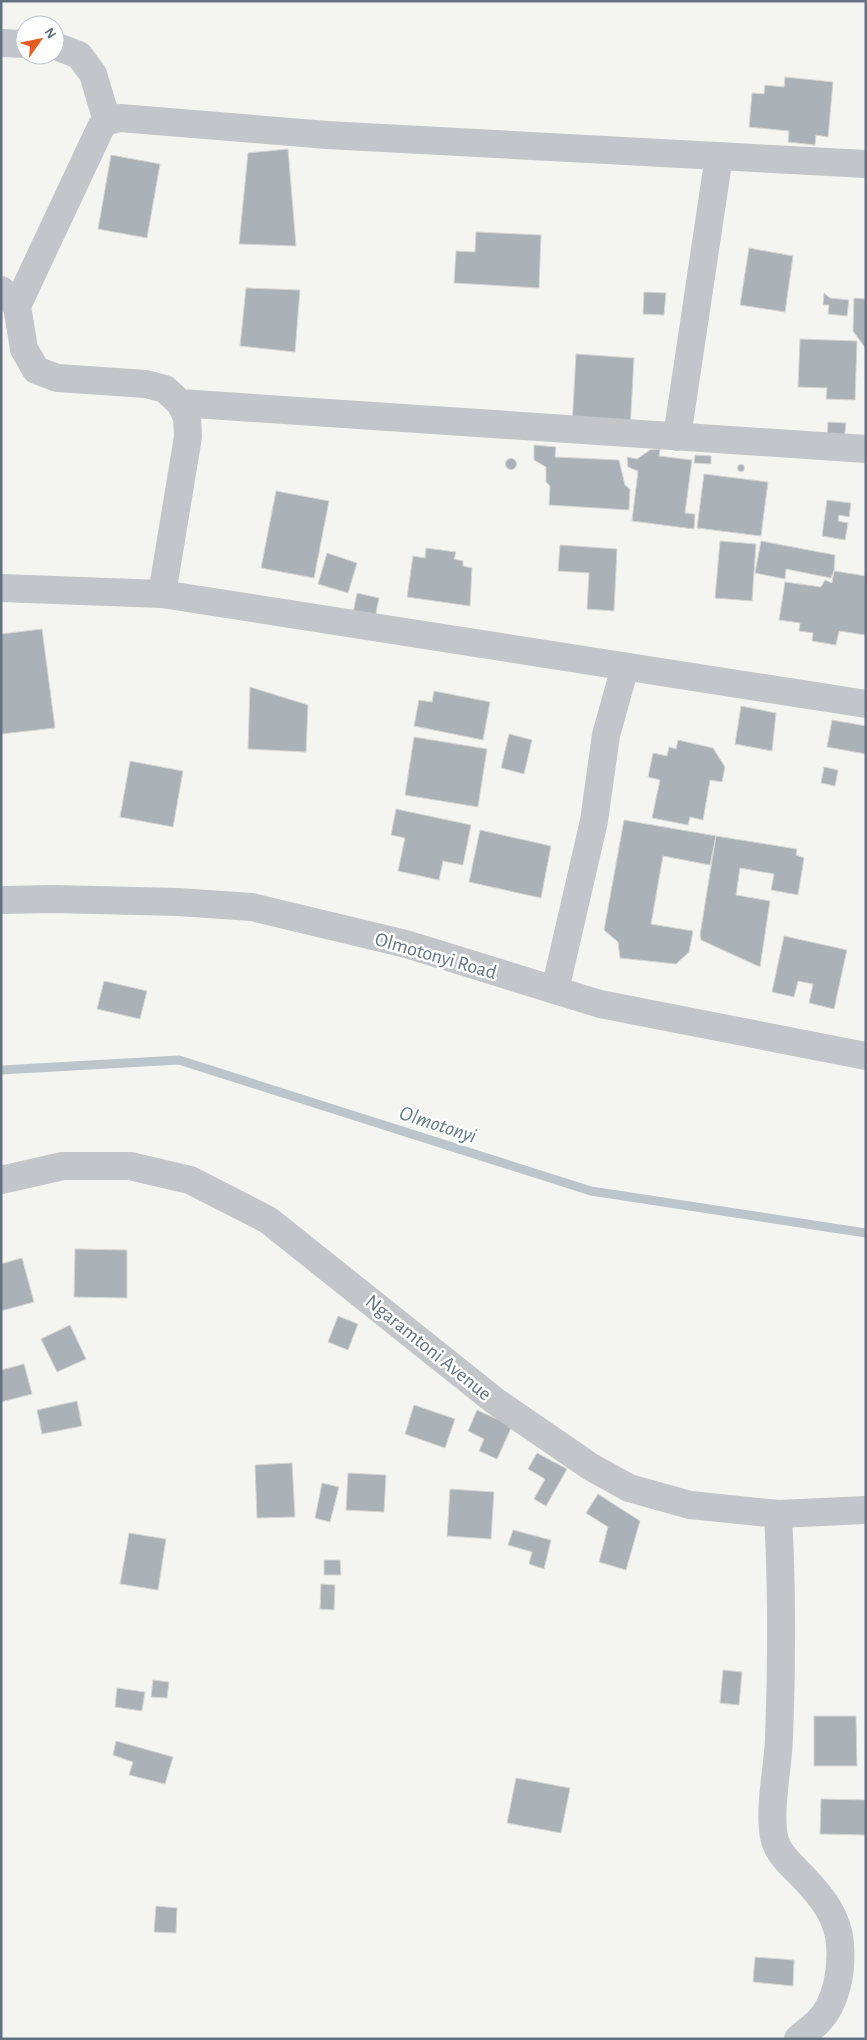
<svg xmlns="http://www.w3.org/2000/svg" width="867" height="2040" font-family="'Alegreya Sans',sans-serif">
<style>
.lines{fill:none;stroke-linecap:round;stroke-linejoin:round}
.stream{stroke:#bbc5cb;stroke-width:9}
.building{fill:#aab1b7;stroke:#d6d6d3}
.minor{stroke:#c2c5c9;stroke-width:28}
.tertiary{stroke:#c2c5c9;stroke-width:28}
.labels{text-anchor:middle;stroke-width:5;stroke-linejoin:round;paint-order:stroke}
.street-label{font-size:20px;fill:#637282;stroke:#fff}
.water-label{font-size:21px;font-style:italic;fill:#637a86;stroke:#fff}
</style>
<rect width="100%" height="100%" fill="#f4f5f1"/>
<g class="lines">
<!-- stream -->
<path class="stream" d="M1 1070 179 1060 591 1191 866 1233"/>
</g>
<!-- building -->
<path class="building" d="M785 77 833 82 828 137 816 135 815 145 788 142 789 131 749 127 752 93 764 94 765 85 784 87Z
M288 149 296 246 239 244 248 153Z
M111 155 160 164 147 238 98 229Z
M476 232 541 235 539 288 454 283 456 251 475 252Z
M749 248 793 256 785 312 740 305Z
M246 288 300 290 295 352 240 346Z
M644 292 666 293 664 315 643 314Z
M824 293 830 298 849 300 847 316 828 314 829 305H823Z
M854 298 866 299V349L853 331Z
M800 339 857 341 855 400 826 399 827 388 798 387Z
M576 354 634 358 630 430 572 426Z
M828 422 846 423 844 440 827 438Z
M534 445 556 447 555 457 619 460 625 485 630 489 629 510 549 505 550 486 546 482V467L534 460Z
M660 449 659 456 692 460 685 513 695 514 694 529 632 521 638 471 628 467 627 457 637 459 650 450Z
M695 455 711 456V464L694 463Z
M505.5 464a5.5 5.5 0 1 1 11 0a5.5 5.5 0 1 1-11 0Z
M737.5 468a3.5 3.5 0 1 1 7 0a3.5 3.5 0 1 1-7 0Z
M704 474 768 482 761 536 697 528Z
M276 491 329 501 314 578 261 568Z
M827 500 851 503 849 517 839 515 838 521 848 523 845 540 822 536Z
M720 541 756 544 752 601 715 598Z
M761 541 835 555 834 571 831 578 786 569 785 579 755 573Z
M560 545 617 549 614 611 587 609 589 573 558 571Z
M426 548 456 552 454 559 463 561V566L472 568 470 606 407 597 413 556 425 558Z
M327 553 357 563 348 593 318 584Z
M834 571 866 576V635L839 631 836 645 812 641 813 633 799 631 800 623 779 620 785 582 821 587 825 580 832 583Z
M357 593 379 598 374 623 352 618Z
M42 629 55 728 1 734V634Z
M250 687 308 705 306 752 248 749Z
M434 691 490 702 483 740 414 726 419 700 432 702Z
M741 706 776 713 772 751 735 744Z
M832 720 866 726V754L827 747Z
M509 734 532 740 524 774 501 768Z
M414 737 487 749 478 807 405 795Z
M678 740 713 748 725 767 722 782 710 780 703 820 690 817 688 825 652 818 660 780 648 777 653 753 667 756 669 747 676 749Z
M130 761 183 771 173 827 120 817Z
M824 767 838 770 835 786 821 783Z
M396 809 471 825 463 865 443 861 439 880 398 871 405 838 391 835Z
M624 820 716 836 710 865 663 856 651 924 693 931 689 952 676 964 620 958 618 942 604 930Z
M480 830 551 846 541 898 469 882Z
M716 836 797 849 796 855 804 858 798 895 771 890 774 874 740 868 736 895 770 901 760 967 701 940 700 935Z
M784 936 847 950 834 1009 809 1003 813 984 798 981 794 997 772 992Z
M104 981 147 991 140 1019 97 1009Z
M75 1249 127 1250V1298L74 1297Z
M22 1258 34 1302 1 1311V1264Z
M338 1316 358 1324 348 1350 328 1342Z
M70 1325 86 1359 57 1372 41 1339Z
M24 1364 32 1394 1 1402V1370Z
M77 1401 82 1426 42 1434 37 1410Z
M414 1405 455 1419 445 1448 405 1434Z
M477 1410 512 1426 497 1459 479 1451 484 1439 468 1431Z
M537 1453 567 1469 546 1506 534 1499 545 1479 528 1469Z
M292 1463 295 1517 257 1518 255 1465Z
M348 1473 386 1475 384 1512 346 1510Z
M322 1483 339 1487 330 1522 315 1518Z
M450 1489 494 1492 491 1539 447 1536Z
M598 1494 640 1521 626 1570 599 1562 608 1527 586 1513Z
M513 1530 551 1540 544 1569 529 1564 532 1552 508 1545Z
M129 1533 166 1539 158 1590 120 1584Z
M324 1560H340L341 1575H324Z
M321 1584 335 1585 334 1610 320 1609Z
M723 1670 742 1672 739 1705 720 1703Z
M153 1680 169 1682 167 1698 151 1697Z
M117 1688 145 1692 142 1711 115 1707Z
M814 1716H856L857 1766H814Z
M116 1741 173 1757 165 1784 129 1775 133 1762 113 1755Z
M516 1778 570 1788 561 1833 507 1823Z
M821 1799 866 1800V1835L820 1834Z
M156 1906 177 1908 176 1933 154 1932Z
M755 1957 794 1960 793 1986 753 1982Z"/>
<g class="lines">
<!-- minor -->
<path class="minor" d="M1 43 25 44
M55 46 79 55 93 74 107 121
M1 290 17 306 24 349 36 370 57 378 146 384 165 389 180 403 187 417 188 437 162 594
M17 306 101 127 107 121 120 118 327 135 866 164
M180 403 866 449
M677 437 719 156
M1 588 162 594 866 704
M555 990 594 821 606 735 625 667
M1 1180 63 1166H130L190 1180 268 1220 495 1401 591 1467 629 1488 690 1505 778 1514 866 1510
M778 1514C782 1588 782 1663 779 1738 778 1768 770 1799 773 1829 774 1852 790 1863 804 1878 822 1897 838 1917 840 1944 842 1970 837 2003 818 2022 812 2028 804 2033 798 2039"/>
<!-- tertiary -->
<path class="tertiary" d="M1 900 53 899 178 902 252 907 406 944 600 1004 866 1056"/>
</g>
<g class="labels">
<!-- street labels -->
<g class="street-label">
<text transform="translate(436 955) rotate(16)" y="7">Olmotonyi Road</text>
<text transform="translate(429 1347) rotate(39)" y="7">Ngaramtoni Avenue</text>
</g>
<!-- water labels -->
<g class="water-label">
<text transform="translate(438 1124) rotate(18)" y="7">Olmotonyi</text>
</g>
</g>
<!-- border -->
<rect width="867" height="2040" fill="none" stroke="#637282" stroke-width="5"/>
<!-- north arrow -->
<g transform="translate(40 40) rotate(57)"><circle r="24" fill="#ffffff" stroke="#c1c7cd"/>
<path d="M0-4L9 19L0 12L-9 19Z" fill="#e45c21"/>
<text y="-8" font-size="14" font-weight="bold" text-anchor="middle" fill="#637282">N</text>
</g>
</svg>
